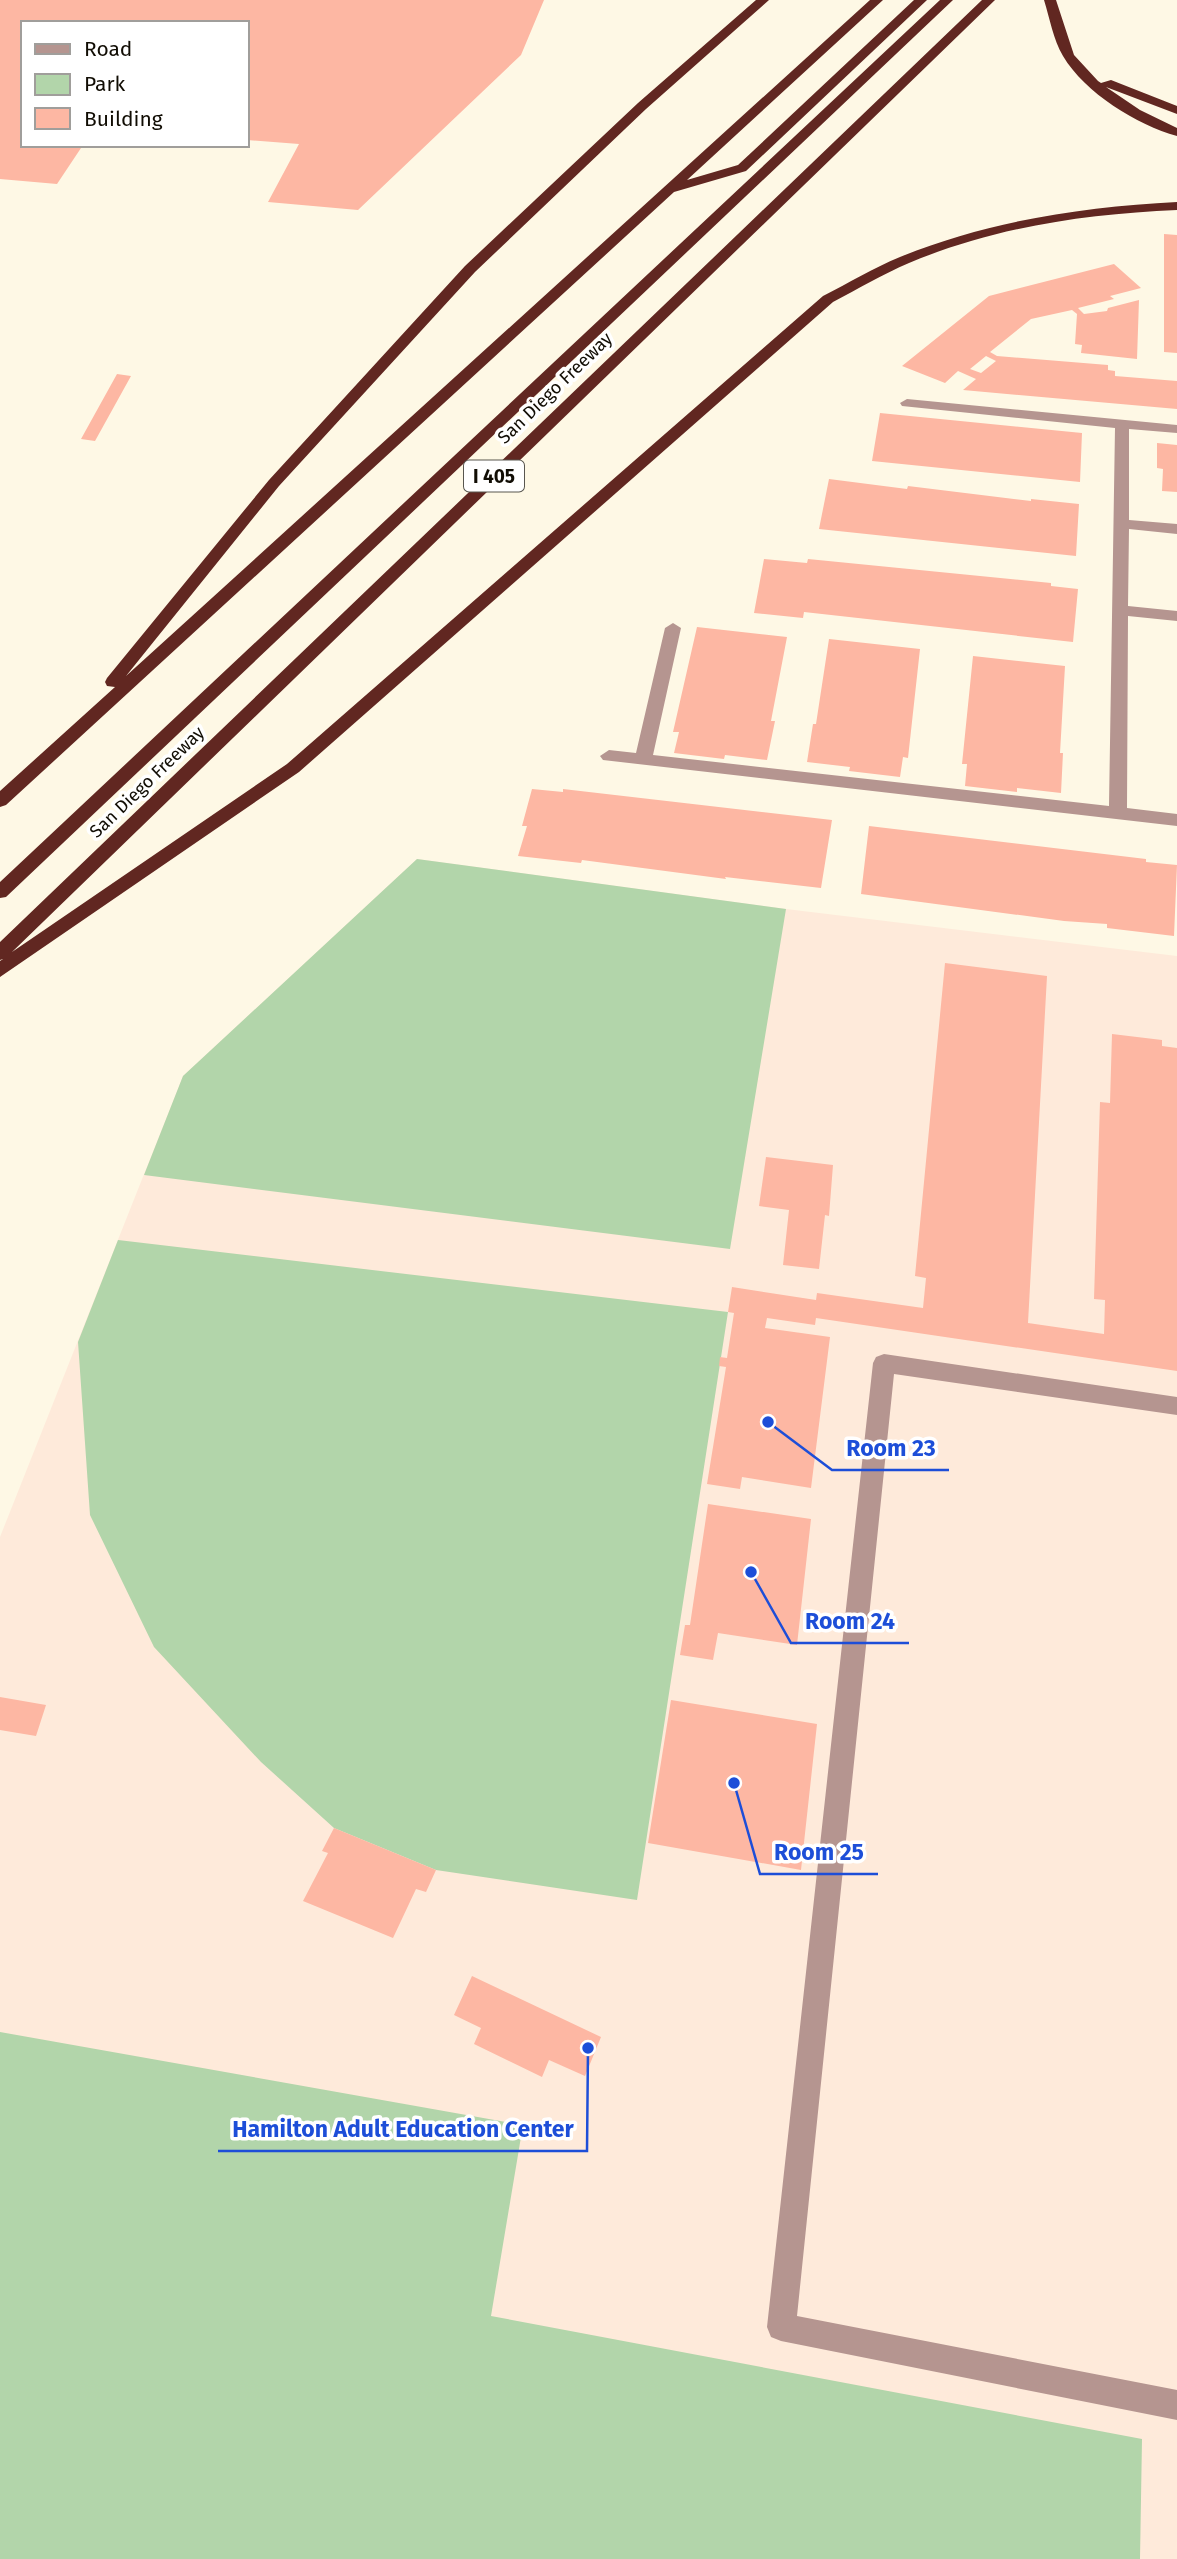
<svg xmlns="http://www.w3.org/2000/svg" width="1177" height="2559" font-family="'Fira Sans',sans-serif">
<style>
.education{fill:#feeada}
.green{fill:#b2d5aa}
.building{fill:#fdb7a3;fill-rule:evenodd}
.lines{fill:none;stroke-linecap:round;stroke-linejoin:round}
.minor{fill:#b59590;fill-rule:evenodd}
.highway{fill:#612721;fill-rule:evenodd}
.labels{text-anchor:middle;stroke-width:7;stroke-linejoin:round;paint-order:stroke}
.far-street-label{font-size:18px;fill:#110d04;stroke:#fff}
.shield{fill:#fff;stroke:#58564f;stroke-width:2}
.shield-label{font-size:19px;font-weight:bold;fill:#110d04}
.leader{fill:none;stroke:#1d4ed8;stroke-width:2.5}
.callout-dot{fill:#1d4ed8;stroke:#fff;stroke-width:2.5}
.callout-label{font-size:23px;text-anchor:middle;font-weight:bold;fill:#1d4ed8;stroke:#fff;stroke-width:7;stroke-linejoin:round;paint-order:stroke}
</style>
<rect width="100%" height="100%" fill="#fef8e5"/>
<!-- education -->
<path class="education" d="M417 859 786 909 1177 956V2559H0V1537L183 1076Z"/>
<!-- green -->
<path class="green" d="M417 859 786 909 730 1249 144 1175 183 1076Z
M118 1240 728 1312 637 1900 436 1870 334 1828 261 1762 154 1647 90 1515 78 1342Z
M0 2032 523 2125 491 2316 1142 2439 1140 2559H0Z"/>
<!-- building -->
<path class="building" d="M0 0H544L521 55 358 210 268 202 299 144 247 140V23H23V145H83L57 184 0 179Z
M1164 234 1177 235V353L1164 352Z
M1114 264 1141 288 1110 296 1114 299 1078 308 1084 314 1107 311 1108 308 1139 300 1137 359 1081 353 1082 345 1075 344 1077 314 1072 310 1031 319 990 352 997 356 1108 365V370L1115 371V376L1177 381V409L963 390 976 379 958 371 945 383 902 366 989 296ZM986 356 996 361 981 373 970 369Z
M117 374 131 376 95 441 81 439Z
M880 413 1082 433 1080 482 872 461Z
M1157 443 1177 445V492L1162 491 1163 469 1157 468Z
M829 479 907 489 908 486 1031 501V499L1079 504 1076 556 819 529Z
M764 559 807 563 808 559 1051 583V586L1078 589 1073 642 804 612 803 618 754 613Z
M697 627 787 637 771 721H775L767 760 725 755 724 759 674 753 679 732H673Z
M829 639 920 649 908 758 903 757 900 777 849 771 850 767 807 762 813 724H816Z
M973 656 1065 666 1060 753H1063L1061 793 1017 788V792L965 786 967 764H962Z
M532 789 563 792V789L832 820 821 888 725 877 726 879 582 860 581 863 518 856 527 826H522Z
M869 826 1146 859V862L1177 865 1174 936 1107 928V924L1064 921 861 894Z
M945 963 1047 976 1028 1323 1104 1334 1105 1300 1094 1299 1100 1102 1110 1103 1112 1034 1162 1040V1046L1177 1048V1371L816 1318 815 1325 767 1318 765 1328 830 1337 811 1488 742 1477 740 1489 707 1484 726 1367 719 1366 720 1357 727 1358 734 1313 728 1312 732 1287 816 1300 817 1293 923 1308 926 1278 915 1276Z
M766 1157 833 1165 829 1216 825 1215 819 1269 783 1265 789 1210 759 1206Z
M708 1504 811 1519 797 1645 718 1633 713 1660 680 1655 685 1625H690Z
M0 1697 46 1705 36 1736 0 1730Z
M671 1700 817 1724 801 1870 648 1843Z
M334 1828 436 1870 426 1892 416 1889 393 1938 303 1901 328 1853 322 1851Z
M472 1976 601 2037 585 2076 549 2060 542 2077 474 2044 481 2028 454 2015Z"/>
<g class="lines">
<!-- minor -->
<path class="minor" d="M907 399 1177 425V433L1129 429V520L1177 524V534L1129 529 1128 606 1177 611V621L1128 616 1127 808 1177 814V826L603 760 600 756 609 750 636 753 665 628 673 623 681 628 653 755 1109 806 1115 428 902 406 900 403Z
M884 1354 1177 1397V1415L894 1374 797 2316 1177 2390V2420L781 2341 771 2337 767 2327 873 1363 876 1357Z"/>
<!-- highway -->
<path class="highway" d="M756 0H769L646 109 475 272 279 486 126 676 870 0H883L687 180 738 165 914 0H927L746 171 674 192 6 805 0 807V791L115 687 107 686 105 682 107 678 269 480 465 266 638 103Z
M940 0H953L6 897 0 898V882Z
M982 0H995L12 952 287 764 823 296C849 283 873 268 900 257 988 221 1082 207 1177 202V210C1085 214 995 227 909 263 883 274 858 289 833 302L299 772 0 977V961L3 959 0 960V942Z
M1044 0H1056L1074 55 1098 81 1101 83 1111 80 1177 106V114L1106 87 1140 110 1177 128V136C1137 125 1085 93 1063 56 1053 39 1050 19 1044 0Z"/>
</g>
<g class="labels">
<!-- far-street labels -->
<g class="far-street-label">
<text transform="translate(555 388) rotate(-44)" y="6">San Diego Freeway</text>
<text transform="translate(147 782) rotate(-44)" y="6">San Diego Freeway</text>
</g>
<!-- shield labels -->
<rect class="shield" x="464" y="460.5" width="60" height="31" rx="5"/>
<g class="shield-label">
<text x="494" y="483">I 405</text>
</g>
</g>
<!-- callouts -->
<path class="leader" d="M768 1422L832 1470H949M751 1572L791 1643H909M734 1783L760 1874H878M588 2048L587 2151H218"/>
<g class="callout-dot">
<circle cx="768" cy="1422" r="7"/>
<circle cx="751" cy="1572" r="7"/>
<circle cx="734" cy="1783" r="7"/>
<circle cx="588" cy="2048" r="7"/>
</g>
<g class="callout-label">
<text x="891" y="1456">Room 23</text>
<text x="850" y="1629">Room 24</text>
<text x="819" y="1860">Room 25</text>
<text x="403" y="2137">Hamilton Adult Education Center</text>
</g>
<!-- legend -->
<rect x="21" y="21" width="228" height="126" fill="#ffffff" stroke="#a09e9b" stroke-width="2"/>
<rect x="35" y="44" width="35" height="10" fill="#b59590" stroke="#a09e9b" stroke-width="2"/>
<text x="84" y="56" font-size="21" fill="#110d04">Road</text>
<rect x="35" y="74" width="35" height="21" fill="#b2d5aa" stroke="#a09e9b" stroke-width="2"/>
<text x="84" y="91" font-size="21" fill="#110d04">Park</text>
<rect x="35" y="108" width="35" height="21" fill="#fdb7a3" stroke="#a09e9b" stroke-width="2"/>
<text x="84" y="126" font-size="21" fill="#110d04">Building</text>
</svg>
